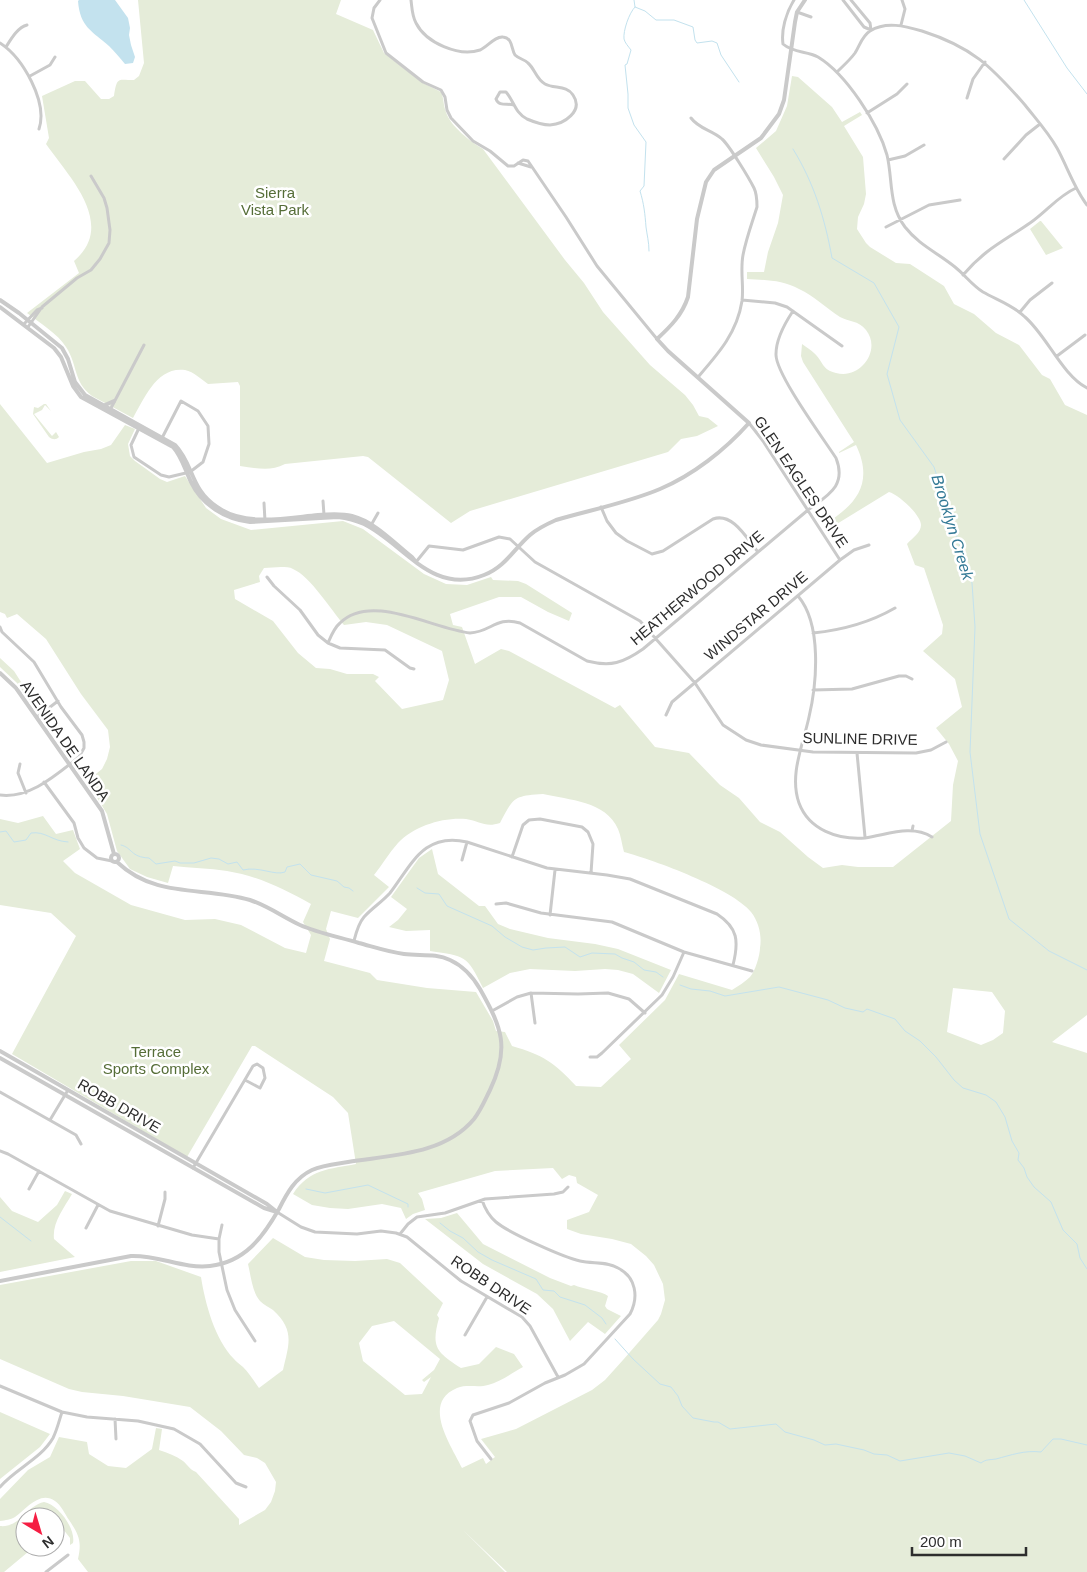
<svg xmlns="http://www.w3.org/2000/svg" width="1087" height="1572" font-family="Helvetica,sans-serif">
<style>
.green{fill:#e5ecd9;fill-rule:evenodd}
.water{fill:#c3e2ee}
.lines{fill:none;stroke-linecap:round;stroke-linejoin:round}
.stream{stroke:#c3e2ee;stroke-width:1}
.minor{stroke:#cacaca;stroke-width:3}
.tertiary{stroke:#cacaca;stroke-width:4}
.labels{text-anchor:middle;stroke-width:5;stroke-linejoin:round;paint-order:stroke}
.park-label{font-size:15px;fill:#556d37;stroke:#fff}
.street-label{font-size:15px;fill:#2d2d2d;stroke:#fff}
.water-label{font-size:16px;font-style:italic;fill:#347a96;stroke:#fff}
</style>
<rect width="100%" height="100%" fill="#fff"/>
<!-- green -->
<path class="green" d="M138 0H341L336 14 373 30 384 53 423 83 441 92C444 98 443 105 446 112 450 126 471 142 483 149L565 260 584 283 603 312 650 365 685 395 693 405 699 416 708 418 718 426 697 436 681 439 668 452 470 511 451 523 368 457 363 456 285 464C270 472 256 468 240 466V386L238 382 208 384C201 379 194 372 185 370 157 366 144 399 133 418L92 396C73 382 78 365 66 347 58 334 40 323 27 313L79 273 74 261C117 224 69 177 46 144L49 138 42 96 75 81H85L101 99H109L114 96C117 76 118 80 134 80L139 76 144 63Z
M792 76 798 77 832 107 842 122 860 112 862 115 844 126 863 157 866 194 864 204 858 217 857 229 866 243 870 247 896 263 910 264 944 286 954 304 974 314 996 333 1019 345 1042 375 1050 379 1065 405 1087 415V1015L1052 1042 1087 1053V1572H507L463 1530 505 1572H88L78 1559C82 1541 79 1535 69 1520 65 1514 61 1505 55 1501 40 1490 26 1509 15 1517 10 1520 6 1520 0 1521V1499L28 1470 50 1457 59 1437 87 1442 89 1454 108 1466 126 1468 152 1449 156 1428 162 1429 159 1450C168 1453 176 1456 183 1461 188 1465 190 1470 196 1472L239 1519V1525L265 1510 271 1502 275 1491 276 1482 265 1463 257 1458 244 1455 221 1431 190 1407 123 1396 82 1392 69 1389 0 1359V1285L131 1261H156L201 1277C205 1303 215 1340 234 1359 236 1362 240 1364 243 1367 249 1373 254 1381 259 1388L283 1370C289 1344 295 1330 273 1310 269 1307 264 1305 260 1301 252 1292 251 1276 248 1264L273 1238 305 1257 324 1260 355 1261 387 1259 400 1263 443 1303 437 1315 439 1318C431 1347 436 1352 461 1368L479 1364 496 1347 514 1354 523 1367C512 1373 500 1382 488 1385 479 1388 467 1384 457 1388 421 1403 451 1445 462 1468L483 1458 486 1464 495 1457 481 1439 516 1429 592 1390 605 1380 623 1360 658 1320 661 1314 665 1300 663 1284 654 1265 646 1256 631 1244 612 1239 581 1234 567 1229V1220L589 1212 598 1195 577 1183 576 1177 569 1175 562 1179 553 1168 495 1171 418 1193 422 1199 425 1210 413 1214 406 1219 401 1208 382 1204 348 1209 330 1208 312 1205 293 1194C309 1169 330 1169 356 1164L348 1113 333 1097 255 1046H252L187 1157 12 1054 76 936 51 913 0 905V819L18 823 43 816 56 834 73 830 80 849 63 861 75 873 131 905 185 920 215 919 241 925 285 948 306 953 311 935 303 922 311 904C284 889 258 876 227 871 209 868 191 868 173 866L168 883 147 877 130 869 117 851 107 814 87 781 102 769 107 759 110 747 108 730 81 694 46 639 17 614 7 618 5 614 0 612V404L47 463 84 452 101 449 111 445 125 425 135 429 128 444 130 456 135 461 160 479 167 482 185 476 206 508 221 519 251 530 343 521 363 529 424 574 446 584 467 585 491 577 493 580 518 581 526 584 572 613 569 621 548 612 521 597H499L450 614 453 625 462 627 475 664 501 649 509 651 615 708 620 705 655 747 689 753 720 785 739 798 760 822 780 832 808 857 823 868 842 865 858 867H893L951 821 953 785 958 761 949 744 936 728 962 707 955 679 923 651 942 634 943 625 924 568 915 565 907 544C912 538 921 533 921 525 921 515 898 494 889 492L827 530 824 525C857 504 874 483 856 445L839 453V452L854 442 803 362 801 356 802 344C806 347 811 350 814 353 823 361 822 370 836 373 860 380 882 350 866 330 858 320 849 322 840 317 826 308 814 296 799 289 783 280 765 280 747 279V272H764L768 252 778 223 783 195 774 177 756 148 776 131 787 106ZM281 567C285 567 290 567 293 569 310 576 332 611 344 625L366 622 387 625 442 651 449 680 443 700 402 709 375 681 379 677 373 674H347L330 669 316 668 298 653 273 621 235 599 234 590 260 582 259 576 264 568ZM543 794C569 800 606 801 618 829 621 836 622 845 624 852 654 860 733 889 751 912 759 922 762 936 760 948 760 955 755 972 750 977 745 982 738 986 732 990L679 974 665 1000 619 1045 631 1059 601 1087 576 1086C554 1062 543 1055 512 1046L505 1032 496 1031 493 1021 476 992 427 988 377 980 370 973 324 961 330 939 326 929 331 911 358 918 389 887 374 875C382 865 389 853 398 843 414 826 443 817 466 819 480 821 485 828 500 823 514 797 513 796 543 794ZM953 988 992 992 1005 1011 1003 1033 993 1040 981 1045 947 1032ZM394 1321 440 1359 434 1370 422 1380 424 1382 431 1377 422 1394 405 1395 363 1361 359 1343 372 1326Z
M1040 221H1041L1063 248 1046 255 1030 229Z
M44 404H46L51 411 45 405 42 410 34 414 52 436 56 432 59 437C56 440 53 440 49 437L33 414 34 407 38 408Z
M0 658 14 671 39 710 36 709 17 683 0 667Z
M432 849 438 874 479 906H485L498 924 510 929 548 938 595 944 618 949 671 970 659 993 633 974 618 970 605 969 575 971 530 969 510 973 483 988C467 955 465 956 430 951V930L406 931 389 927 398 920 407 909 391 897 419 858Z
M65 1191 72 1194C64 1208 52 1223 54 1239L75 1257 0 1272V1197L12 1211 38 1222 57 1205Z
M457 1213 483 1244 550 1278 571 1286 574 1285C583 1289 602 1291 608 1296L605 1306 607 1309 621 1316 605 1334 588 1322 570 1341 553 1309 537 1294 483 1264 425 1219 441 1218Z
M0 1412 50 1434 40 1447 0 1479Z
M44 1502C58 1504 76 1529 73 1543L70 1545V1538L59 1524 55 1528V1517H25V1547H34L4 1572H0V1526C20 1528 26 1506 44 1502Z"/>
<!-- water -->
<path class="water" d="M79 0H115L128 18 130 28 129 35 131 45 135 57 133 63 125 64C120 58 115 52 109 46 92 31 80 27 78 1Z"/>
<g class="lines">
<!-- stream -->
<path class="stream" d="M634 0 635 7 645 11 656 20H674L693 27 695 40 697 43 712 41 717 43 721 55 739 82
M1024 0 1067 68 1087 94
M635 7C629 13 623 31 624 39 625 43 628 46 631 50L627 64 625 65 628 94V108L634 125 646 142 644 186 640 191C644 204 645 214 646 227 647 235 649 242 649 251
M793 149C814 183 825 219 832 258L874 283 899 327 887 374 900 420 934 467 972 583 975 627 970 752 980 834 1009 919 1049 951 1087 970
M0 832 6 831 14 842 26 840 31 833C46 831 51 841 68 842
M121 845C133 848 130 857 149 858L156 864 175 861 180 863H194L211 858 219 859 228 864 237 862 243 870C259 866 275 876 285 872L287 867 300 864 311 875 337 881 344 887 349 888 353 891
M417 888 425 893 439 894 447 906 492 926 505 937 522 947 533 950 546 948 565 947 580 957 592 953 615 954 622 958 634 962 644 970 656 972 663 977
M680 985 691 989 710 991 725 996 779 987 828 1000 845 1008 863 1012 867 1009 895 1019 905 1031 920 1041 936 1057 954 1080 963 1088 986 1095 996 1102 1005 1117 1012 1141 1019 1153 1018 1160 1024 1168 1027 1177 1034 1187 1051 1202 1063 1230 1077 1244 1080 1258 1087 1269
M306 1189 325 1193 368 1185 408 1204V1207
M0 1217 31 1241
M440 1223 450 1231 463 1238 478 1252 492 1260 536 1279 543 1290 554 1291 560 1297 585 1305 602 1318 606 1324
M615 1339 633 1359 660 1384 671 1387 678 1396 682 1406 693 1418 714 1422H718L730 1429 776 1424 785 1432 814 1440 825 1445 836 1444 864 1450 874 1454 887 1455 900 1461 949 1453 965 1456 981 1463C986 1459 990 1460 996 1459 1011 1455 1025 1450 1041 1452L1053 1439H1061L1087 1445"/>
<!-- minor -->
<path class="minor" d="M380 0 374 8 372 18 386 53 423 82 441 90 445 97 447 110 451 118 473 141 490 151 508 166H514L523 160 528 161 566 217 597 266 657 339
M411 0C412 8 412 16 416 23 426 43 459 57 480 50 487 47 495 36 503 37 513 38 511 49 515 55 519 59 524 59 528 63 535 69 536 79 545 84 554 89 567 85 573 95 584 111 564 124 550 125 542 125 534 122 527 119 515 113 514 101 506 92H500L496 99C499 107 507 103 514 105
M794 0C786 13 781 30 783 44 793 53 807 51 818 57 846 74 878 123 887 155 893 180 888 204 905 227 919 245 938 253 955 267 965 275 972 285 983 292 997 300 1013 305 1025 317 1047 336 1062 375 1087 388
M843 0 864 27 871 30
M851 0 870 23 871 30
M797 12 811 17
M901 25 905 9 902 0
M0 43C23 58 48 102 39 129
M6 47C11 39 18 27 27 25
M837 72C843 66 850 60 855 53 860 45 862 36 870 31 886 21 905 26 922 31 972 47 991 66 1025 105 1036 119 1048 132 1057 148 1067 166 1074 188 1087 205
M30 76 50 65 55 57
M967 98 973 79 985 62
M867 113 897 94 907 84
M691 118C699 129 712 130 722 139 729 145 749 178 754 188 757 194 757 200 757 207 752 223 746 239 743 255 740 271 744 286 742 301 737 333 718 354 698 377
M1004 159 1026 135 1040 124
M888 160 905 156 924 145
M518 163 531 167
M886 227 929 205 960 200
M963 275C985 249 1004 241 1030 223 1046 212 1058 196 1076 188
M742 300 775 303 787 307 842 346
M1020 312 1030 300 1052 283
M24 324 37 310 42 308
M28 327 42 307 77 278 91 270 100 259 109 243 110 230 107 208 104 198 91 176
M1057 356 1085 335
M110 410 144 345
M749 423 763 441 840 560
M139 428 131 445 134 457 161 475 169 477 190 472 203 462 209 444 208 426 198 411 181 401 161 440
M323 501 324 515
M264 503 265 521
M601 507 607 521 616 533 627 541 652 554 663 551 713 519C733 512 747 539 758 552
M370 527 378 513
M416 562 429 546 463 550 499 537 510 539 535 562 640 621 695 683 723 725 746 740 761 745 813 752 916 753 931 750 946 742
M267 577 274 586 300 610 318 635 328 643 340 648 385 650 410 668 414 669
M798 596C822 624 817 683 809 717 803 745 789 775 799 803 809 830 838 840 865 838 887 835 911 824 932 837
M0 627 2 632 34 662 61 707 82 735 84 742V748L79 757C57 774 30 799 0 795
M813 633C843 630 869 623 895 608
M328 643C331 636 334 628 340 623 371 592 433 629 470 633 491 632 496 616 520 623L587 661C611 667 623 663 643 649L808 510C828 495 847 486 836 458 823 438 775 373 776 354 776 338 785 323 793 311
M813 690 852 689 899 676H906L912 679
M666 715 672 702 840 560 854 550 869 545
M37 717 58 701
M857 753 865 837
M20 764 18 773 26 793
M44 782 74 823 78 838 84 848 97 858 112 861
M912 831 913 826
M512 857 523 825 529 820 540 819 582 827 588 832 593 844 591 873
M462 860 467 842
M496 904 506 903 541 913 612 922 684 952 752 971
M550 915 555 870
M354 941C356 933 358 924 364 917 372 908 382 902 390 893 412 864 424 832 467 842L547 868 607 875 630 879 717 914C738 928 739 941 733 965
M531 993 535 1023
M492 1011 517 997 531 993 578 994 608 993 629 999 645 1013
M590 1057H597L602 1053 662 995 673 977 684 952
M0 1092 76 1135 81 1144
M50 1120 68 1090
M0 1151 8 1154 110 1211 192 1235 219 1239
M193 1168 253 1066 257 1064 263 1068 265 1078 260 1088 245 1080
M29 1189 39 1171
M482 1200C485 1209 489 1216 496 1222 509 1233 563 1257 580 1261 593 1264 607 1261 618 1268 636 1277 639 1297 630 1314L584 1364 565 1375 545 1383 509 1403 473 1415 470 1421 477 1441 491 1459
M277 1212 301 1227 315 1232 357 1234 381 1231 396 1233 407 1237 461 1281 522 1317 530 1326 558 1377
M222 1225 219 1239V1252L227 1290 235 1310 255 1341
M158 1226 165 1199V1192
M86 1228 98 1205
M400 1234 408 1224 417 1217 445 1213 485 1199 554 1194 563 1192 568 1187
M465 1335 487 1297
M0 1386 62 1412 87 1417 138 1421 174 1429 200 1444 236 1483 246 1487
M115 1419 116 1439
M0 1487C15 1469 41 1459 53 1438 57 1430 59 1421 62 1412
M46 1572 68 1555"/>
<!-- tertiary -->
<path class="tertiary" d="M0 300 19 313 62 348 68 359 75 382 85 395 175 445C194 465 190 489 217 507 245 527 286 518 318 515 329 514 341 513 352 516 375 522 393 542 412 557L416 562
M0 307 54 348 61 357 73 386 81 397 173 447C182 457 185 470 191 482 202 505 225 519 250 522L338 517C347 518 355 520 364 524 403 543 432 596 484 575 505 567 514 549 530 535 538 528 547 524 556 520 590 510 627 503 660 489 693 475 725 450 749 423L668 351 657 339C671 326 682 315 688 297L697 219 706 182 714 170 761 138 779 114 784 100 795 22 797 12 805 0
M105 405 114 401
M0 673 16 688 102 811 114 854
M111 858a4 4 0 1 1 8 0a4 4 0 1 1-8 0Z
M0 1051 267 1204 277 1212
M0 1058 264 1208 277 1212
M0 1281 131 1256C159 1255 183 1269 210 1266 245 1262 263 1237 279 1209 287 1193 295 1178 312 1170 323 1165 336 1164 348 1162 391 1155 444 1155 474 1119 481 1110 485 1100 490 1090 510 1048 502 1028 480 989 473 977 463 966 450 960 436 953 420 956 404 954 389 952 374 947 359 943 339 937 318 933 300 925 283 917 268 906 250 900 203 886 156 899 117 862"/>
</g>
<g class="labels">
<!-- park labels -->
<g class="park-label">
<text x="275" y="198">Sierra<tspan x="275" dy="17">Vista Park</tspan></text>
<text x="156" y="1057">Terrace<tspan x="156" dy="17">Sports Complex</tspan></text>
</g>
<!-- street labels -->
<g class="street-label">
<text transform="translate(801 482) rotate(56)" y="5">GLEN EAGLES DRIVE</text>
<text transform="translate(697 588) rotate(-40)" y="5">HEATHERWOOD DRIVE</text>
<text transform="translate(756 616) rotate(-40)" y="5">WINDSTAR DRIVE</text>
<text transform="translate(860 739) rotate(1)" y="5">SUNLINE DRIVE</text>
<text transform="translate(65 741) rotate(55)" y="5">AVENIDA DE LANDA</text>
<text transform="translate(119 1106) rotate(30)" y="5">ROBB DRIVE</text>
<text transform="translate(491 1285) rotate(34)" y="5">ROBB DRIVE</text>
</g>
<!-- water labels -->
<g class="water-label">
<text transform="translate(953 527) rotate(73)" y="6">Brooklyn Creek</text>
</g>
</g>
<!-- north arrow -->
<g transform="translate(40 1532) rotate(142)"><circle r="24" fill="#ffffff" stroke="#ababab"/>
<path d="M0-4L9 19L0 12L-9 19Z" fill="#f51e43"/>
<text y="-8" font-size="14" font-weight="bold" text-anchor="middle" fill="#2d2d2d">N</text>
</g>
<!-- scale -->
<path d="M912 1547v8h114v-8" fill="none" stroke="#2d2d2d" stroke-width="2.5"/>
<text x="920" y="1547" font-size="15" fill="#2d2d2d" stroke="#ffffff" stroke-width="4" paint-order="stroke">200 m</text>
</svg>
